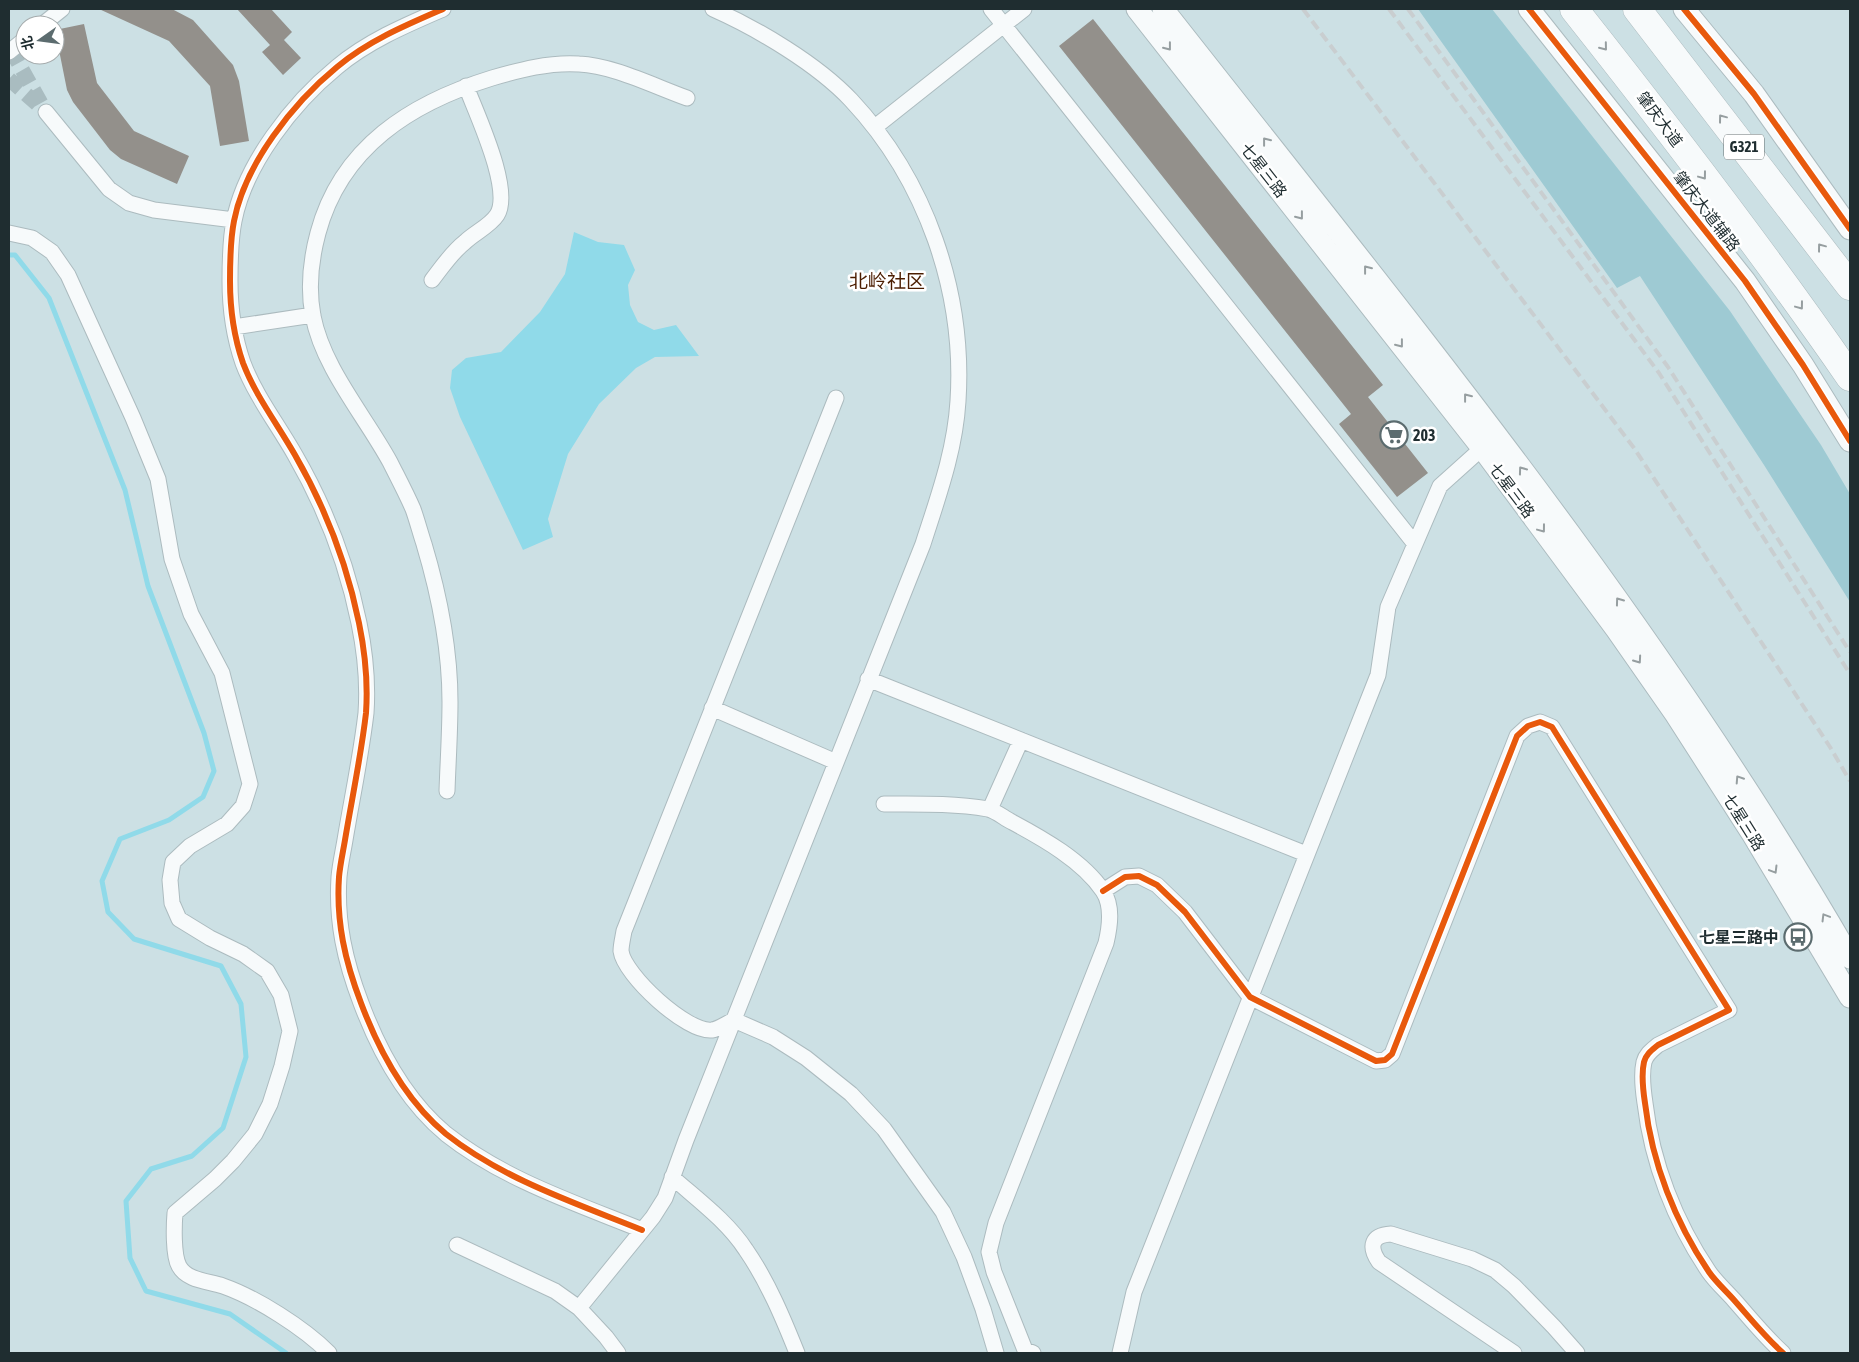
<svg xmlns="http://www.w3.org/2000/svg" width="1859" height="1362" font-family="'Asap Condensed','Noto Sans SC',sans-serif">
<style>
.green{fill:#9ecad3}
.water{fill:#90dae9}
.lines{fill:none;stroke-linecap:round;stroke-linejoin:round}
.stream{stroke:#90dae9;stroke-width:5}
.building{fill:#93908b}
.street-tunnel{stroke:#a9bcc0;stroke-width:15;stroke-dasharray:15 8;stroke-linecap:butt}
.street-casing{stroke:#acbbbf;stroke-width:17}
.secondary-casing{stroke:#acbbbf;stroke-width:23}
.highway-casing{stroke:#acbbbf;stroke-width:29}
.street{stroke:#f7fafb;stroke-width:15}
.secondary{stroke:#f7fafb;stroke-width:21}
.highway{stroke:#f7fafb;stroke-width:28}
.rail{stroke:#c9ced0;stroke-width:4;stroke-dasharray:10 5;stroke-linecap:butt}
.cycleway-casing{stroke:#fff;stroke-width:9}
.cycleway{stroke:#e8590c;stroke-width:6}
.oneway{stroke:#969ea0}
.labels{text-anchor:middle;stroke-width:5;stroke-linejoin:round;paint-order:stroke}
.shield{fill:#fff;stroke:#626c6e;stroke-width:1}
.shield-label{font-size:15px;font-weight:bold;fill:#1f2d30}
.street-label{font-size:16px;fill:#1f2d30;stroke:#fff}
.poi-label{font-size:16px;font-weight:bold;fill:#1f2d30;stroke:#fff;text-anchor:start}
.quarter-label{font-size:19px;fill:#4b1d00;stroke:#fff}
</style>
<rect width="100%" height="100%" fill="#cce0e4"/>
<!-- green -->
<path class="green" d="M1418 9H1492L1730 311 1821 445 1850 494V602L1764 465 1640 276 1617 288Z"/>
<!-- water -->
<path class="water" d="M574 232 598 242 624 245 635 270 628 285 630 305 638 322 654 330 676 325 699 356 655 357 636 368 599 404 568 454 548 519 553 537 523 550 460 417 450 388 452 370 466 358 501 352 540 312 565 274Z"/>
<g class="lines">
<!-- stream -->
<path class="stream" d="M9 255H15L49 298 125 490 148 586 204 733 214 771 203 797 169 820 120 839 102 881 108 912 134 939 221 966 241 1004 246 1057 223 1128 192 1156 151 1169 126 1201 130 1258 146 1291 230 1314 286 1353"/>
</g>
<!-- building -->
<path class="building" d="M99 9H172L193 20 233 65 239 81 249 141 220 146 210 86 169 41Z
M237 9H271L292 32 284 40 301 58 283 75 262 52 270 45Z
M1093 19 1383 385 1368 397 1428 473 1397 497 1339 424 1351 414 1059 46Z
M84 24 97 83 134 131 189 156 177 184 121 159 110 150 73 102 67 90 55 30Z"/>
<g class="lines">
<!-- street-tunnel -->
<path class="street-tunnel" d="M11 50 46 112
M9 79 37 104"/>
<!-- street casing -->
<g class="street-casing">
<path id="street" d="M443 9C406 25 368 41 337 67 293 103 245 164 234 221 230 241 230 261 230 281 230 308 234 337 243 363 255 395 278 425 295 455 325 507 347 564 359 623 365 652 368 684 366 713 361 756 352 798 345 840 343 852 340 865 339 877 336 922 345 961 361 1003 379 1051 405 1100 446 1134 503 1179 575 1203 642 1230
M991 9 1415 544
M42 25 62 9
M9 52 25 39
M46 112 109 189 129 203 154 210 234 220
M875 127 1024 9
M9 233 32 238 52 252 68 275 133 418 158 479 172 559 191 614 222 673 250 784 243 806 227 824 190 846 173 862 170 880 172 903 179 919 210 938 243 954 267 971 281 995 290 1031 282 1066 270 1104 255 1134 233 1161 215 1179 175 1213C174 1225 173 1255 179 1266 187 1281 209 1281 223 1286 257 1298 304 1328 329 1353
M432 280C442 267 452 252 465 242 474 233 490 226 497 215 513 190 476 113 466 86
M234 327 313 315
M836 398 624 931C623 937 621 945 621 951 624 975 687 1033 712 1030 719 1029 727 1023 734 1020L773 1037 806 1058 851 1094 884 1129 943 1212 964 1257 983 1309 996 1353
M868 679 1306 854
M712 708 836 762
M447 791C448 761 450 732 450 702 450 649 439 594 424 544 420 532 417 520 413 509 406 493 398 478 390 462 365 416 323 368 313 316 308 289 311 259 318 233 341 147 411 103 492 78 520 70 549 62 579 64 612 65 656 87 687 98
M884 804C918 804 954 803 988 809 996 811 1004 818 1012 822 1042 838 1083 861 1103 891 1113 906 1110 926 1106 943L996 1223 989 1252 994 1272 1025 1350 1033 1353
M990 809 1021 740
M1103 891 1125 877 1139 876 1157 885 1185 912 1250 997 1376 1061 1385 1060 1392 1054 1517 736 1528 726 1540 722 1552 727 1729 1010 1658 1045C1652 1050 1646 1054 1644 1062 1641 1075 1643 1090 1645 1103 1652 1163 1675 1222 1709 1272 1716 1282 1726 1291 1734 1300 1750 1318 1765 1337 1783 1353
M672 1177C698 1200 727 1221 746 1250 768 1282 783 1318 797 1353
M457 1245 555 1291 579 1308 606 1337 618 1353
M579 1308 653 1217 665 1198 686 1140 923 544C938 497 955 451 958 401 965 292 926 180 851 100 817 64 758 29 713 9
M1120 1353 1134 1292 1378 675 1388 607 1440 486 1489 442
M1514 1353 1379 1262C1368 1246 1372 1235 1391 1234L1472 1259 1495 1270 1514 1286 1554 1327 1577 1353"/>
</g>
<!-- secondary casing -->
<g class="secondary-casing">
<path id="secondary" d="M1137 9 1482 448 1616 629 1676 715 1753 835 1850 997
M1163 9C1404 316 1655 619 1850 958
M1529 9 1745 281 1803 365 1850 441
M1684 9 1754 94 1850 229"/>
</g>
<!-- highway casing -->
<g class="highway-casing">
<path id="highway" d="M1574 9C1669 129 1763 251 1850 377
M1637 9 1850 286"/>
</g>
<!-- street -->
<use href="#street" class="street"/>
<!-- secondary -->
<use href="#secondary" class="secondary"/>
<!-- highway -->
<use href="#highway" class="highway"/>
<!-- rail -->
<path class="rail" d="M1303 9 1634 448 1830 747 1850 781
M1389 9 1659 373 1850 674
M1408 9 1668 367 1850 652"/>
<!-- cycleway casing -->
<g class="cycleway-casing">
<path id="cycleway" d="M443 9C406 25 368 41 337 67 293 103 245 164 234 221 230 241 230 261 230 281 230 308 234 337 243 363 255 395 278 425 295 455 325 507 347 564 359 623 365 652 368 684 366 713 361 756 352 798 345 840 343 852 340 865 339 877 336 922 345 961 361 1003 379 1051 405 1100 446 1134 503 1179 575 1203 642 1230
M1529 9 1745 281 1803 365 1850 441
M1684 9 1754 94 1850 229
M1103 891 1125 877 1139 876 1157 885 1185 912 1250 997 1376 1061 1385 1060 1392 1054 1517 736 1528 726 1540 722 1552 727 1729 1010 1658 1045C1652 1050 1646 1054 1644 1062 1641 1075 1643 1090 1645 1103 1652 1163 1675 1222 1709 1272 1716 1282 1726 1291 1734 1300 1750 1318 1765 1337 1783 1353"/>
</g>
<!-- cycleway -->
<use href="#cycleway" class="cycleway"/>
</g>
<!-- one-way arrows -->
<defs><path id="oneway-chevron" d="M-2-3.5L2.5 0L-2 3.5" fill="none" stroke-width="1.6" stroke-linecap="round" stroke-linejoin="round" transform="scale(1.25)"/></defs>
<g class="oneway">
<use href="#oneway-chevron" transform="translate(1168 47) rotate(52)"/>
<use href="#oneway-chevron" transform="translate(1604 47) rotate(51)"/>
<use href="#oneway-chevron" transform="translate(1722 118) rotate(-127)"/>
<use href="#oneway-chevron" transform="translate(1266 141) rotate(-128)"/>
<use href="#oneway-chevron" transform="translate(1703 176) rotate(53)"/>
<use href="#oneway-chevron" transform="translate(1300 216) rotate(52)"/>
<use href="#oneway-chevron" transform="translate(1821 247) rotate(-127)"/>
<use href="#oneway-chevron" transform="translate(1367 269) rotate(-128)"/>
<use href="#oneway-chevron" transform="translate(1800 306) rotate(53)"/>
<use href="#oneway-chevron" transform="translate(1400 344) rotate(52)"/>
<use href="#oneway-chevron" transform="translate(1467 397) rotate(-128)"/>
<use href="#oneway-chevron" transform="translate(1522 470) rotate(-126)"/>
<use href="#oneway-chevron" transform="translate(1542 529) rotate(53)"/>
<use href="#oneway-chevron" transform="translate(1619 601) rotate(-126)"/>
<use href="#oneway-chevron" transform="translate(1638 660) rotate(55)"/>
<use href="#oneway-chevron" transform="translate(1739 779) rotate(-123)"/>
<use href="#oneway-chevron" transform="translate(1774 870) rotate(59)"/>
<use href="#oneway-chevron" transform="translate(1825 917) rotate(-121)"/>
</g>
<!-- icons -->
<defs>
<g id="supermarket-ring" transform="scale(1.4375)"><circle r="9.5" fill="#fff" stroke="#5c6c6f" stroke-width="1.5"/><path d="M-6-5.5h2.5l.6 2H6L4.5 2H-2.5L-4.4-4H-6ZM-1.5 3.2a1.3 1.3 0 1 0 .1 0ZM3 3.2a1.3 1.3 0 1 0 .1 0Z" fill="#5c6c6f"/></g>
<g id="bus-ring" transform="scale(1.4375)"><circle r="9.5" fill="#fff" stroke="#5c6c6f" stroke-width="1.5"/><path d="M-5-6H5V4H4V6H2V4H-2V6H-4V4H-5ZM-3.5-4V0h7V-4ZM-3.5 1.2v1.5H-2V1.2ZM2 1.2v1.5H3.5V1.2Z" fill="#5c6c6f"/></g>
</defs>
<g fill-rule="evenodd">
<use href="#supermarket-ring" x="1394" y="435"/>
<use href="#bus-ring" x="1798" y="937"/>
</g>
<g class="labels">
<!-- shield labels -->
<rect class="shield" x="1724" y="134.5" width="40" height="25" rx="4"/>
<g class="shield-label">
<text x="1744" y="152">G321</text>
</g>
<!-- street labels -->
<g class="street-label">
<text transform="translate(1660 119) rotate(53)" y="6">肇庆大道</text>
<text transform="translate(1264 170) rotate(52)" y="6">七星三路</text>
<text transform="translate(1707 211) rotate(52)" y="6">肇庆大道辅路</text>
<text transform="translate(1512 490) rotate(53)" y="6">七星三路</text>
<text transform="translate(1744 822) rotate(58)" y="6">七星三路</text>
</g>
<!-- poi labels -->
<g class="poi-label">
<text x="1413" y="441">203</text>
<text x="1779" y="943" text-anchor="end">七星三路中</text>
</g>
<!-- quarter labels -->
<g class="quarter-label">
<text x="887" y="288">北岭社区</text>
</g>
</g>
<!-- border -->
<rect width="1859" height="1362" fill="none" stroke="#1f2d30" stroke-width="20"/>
<!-- north arrow -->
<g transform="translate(40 40) rotate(256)"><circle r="24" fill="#ffffff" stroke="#a5abac"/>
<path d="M0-4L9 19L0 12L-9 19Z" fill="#5c6c6f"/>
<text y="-8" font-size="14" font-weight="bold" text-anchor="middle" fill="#1f2d30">北</text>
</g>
</svg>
